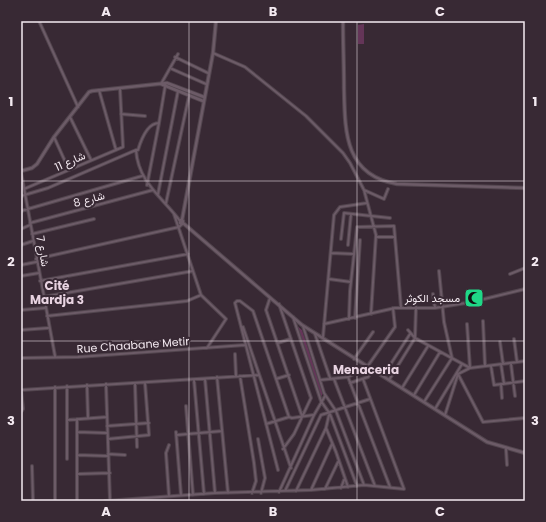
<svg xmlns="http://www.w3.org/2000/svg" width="546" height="522" font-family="Poppins,Vazirmatn,sans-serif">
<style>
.green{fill:#643558}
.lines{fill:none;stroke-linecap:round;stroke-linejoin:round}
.minor-casing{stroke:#52454e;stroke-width:4}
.tertiary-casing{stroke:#52454e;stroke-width:4.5}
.minor{stroke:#6c5b67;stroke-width:2}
.tertiary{stroke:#6c5b67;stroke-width:2.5}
.grid{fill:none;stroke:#f4eaf1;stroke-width:1;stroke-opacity:0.55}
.labels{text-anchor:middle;stroke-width:4;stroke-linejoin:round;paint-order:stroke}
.street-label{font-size:11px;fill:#f4eaf1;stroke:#382934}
.poi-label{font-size:11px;fill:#f4eaf1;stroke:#382934;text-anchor:end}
.neighbourhood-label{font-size:12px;font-weight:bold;fill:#e9d4e2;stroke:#382934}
.neatline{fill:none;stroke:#f4eaf1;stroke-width:1.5}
.grid-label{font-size:13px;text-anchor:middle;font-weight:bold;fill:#f4eaf1}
</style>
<rect width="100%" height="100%" fill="#382934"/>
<!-- green -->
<path class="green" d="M364 24V44H358V25Z
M296 325 302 330 323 393 321 397Z"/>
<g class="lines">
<!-- minor casing -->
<g class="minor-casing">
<path id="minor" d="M39 21 78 107
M213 53 245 67 306 116 343 153 350 163 364 190 376 235 371 314
M175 57 208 73
M172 69 206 84
M161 84 178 54
M165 87 159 123C147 123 141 140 138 150H136C138 182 162 197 180 221
M99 90 116 150
M121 114 145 116
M70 117 91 160
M54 137 69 170
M21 172 55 356
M147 185 159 123
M24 189 123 147 120 89
M364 190 384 199 388 189
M158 194 178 91
M21 196 48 188 136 150
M166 203 189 96
M21 211 142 176
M174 214 201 295 226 319 207 348
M30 223 153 190
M21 229 30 225
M32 234 94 219
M376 237H395
M341 239 344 213 390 218
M21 245 33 241
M348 245 351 214
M331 253 354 254
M36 259 179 227 182 224
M21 265 36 262
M510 274 525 268
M21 276 39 273
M329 279 351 282
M40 281 188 254
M433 294 435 308
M43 297 193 271
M270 298 266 310 302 416
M279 304 311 398 294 434 283 449
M21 310 45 308
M47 316 187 301 201 295
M293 317 321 401 330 414 357 486
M355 318 360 240
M349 319 350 291 357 227 394 226 401 307
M483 321 485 366
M324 324 395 308H435L472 302 525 289
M467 324 470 368 525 361
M303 326 324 393 336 411 364 485
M243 327 291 468
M21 330 48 328
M408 330 415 338 470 368 458 374 445 415
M315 334 330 378
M323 337 334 215 340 207 367 203
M514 339 517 362
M500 342 503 364
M278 343 290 339
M235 354 236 376
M21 358 78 357 245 345
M354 359 373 332
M501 364 504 384
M511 364 515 396
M491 366 494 385 525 381
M458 374 483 422 525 418
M240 376 254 463 256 481 252 493
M383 376 410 334
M217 377 228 493
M348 377 367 367 395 327 393 308
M205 379 215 493
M276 379 289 375
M334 379 375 486
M194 380 204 494
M320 380 348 377 390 487
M389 380 415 338 416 307
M135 383 137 447
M350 383 368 377 373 370
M106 384 110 501
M501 384 502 398
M87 385 88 418
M67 386V459
M402 388 428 346
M21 390 259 375
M414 395 440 352
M424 402 452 358 444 322 439 271
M186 406 193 495
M435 409 462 364
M21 412 23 409 21 390
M67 420 107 417
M266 424 289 417 292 418 313 415
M107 426 149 423
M326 428 336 452 348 487
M77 432 107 433
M176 432 181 495
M177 435 222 431
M108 439 149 435 145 383
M258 439 265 478 261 493
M506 449 507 465
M108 454 125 455
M77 455 108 456
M32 466 33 501
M278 470 235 303 237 301H240L253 311 289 417
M77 474 110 473
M341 488 344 480
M325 489 338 462
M311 490 332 444
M285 491 321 415 370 399
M296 491 326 428 329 415
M279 492 314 415 325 396
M169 496 166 453 169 445
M55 501V387
M77 501V419
M105 501 215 493 311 490 364 485 404 489 363 379"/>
</g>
<!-- tertiary casing -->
<g class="tertiary-casing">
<path id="tertiary" d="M343 21C343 43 344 66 344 88 345 131 344 175 397 184L525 188
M161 84 203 101
M21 171 32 168 37 164 54 137 89 92 92 91 167 83 204 97
M181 220 183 221 182 224 180 223Z
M182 220 213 53 216 21
M183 223 302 325 487 442 525 453"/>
</g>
<!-- minor -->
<use href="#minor" class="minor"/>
<!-- tertiary -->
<use href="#tertiary" class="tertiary"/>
</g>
<!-- grid -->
<path class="grid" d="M189 21V501M357 21V501M21 181H525M21 341H525"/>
<!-- icons -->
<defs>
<g id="mosque-square" transform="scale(1)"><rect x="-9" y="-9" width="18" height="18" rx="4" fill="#1fd887" stroke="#382934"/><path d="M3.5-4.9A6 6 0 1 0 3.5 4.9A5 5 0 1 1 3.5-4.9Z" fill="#111"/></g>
</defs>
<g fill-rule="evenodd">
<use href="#mosque-square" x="474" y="298"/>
</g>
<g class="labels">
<!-- street labels -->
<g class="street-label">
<text transform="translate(70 161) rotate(-24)" y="4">شارع 11</text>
<text transform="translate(89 199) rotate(-15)" y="4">شارع 8</text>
<text transform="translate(43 251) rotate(80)" y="4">شارع 7</text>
<text transform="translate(133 345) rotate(-4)" y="4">Rue Chaabane Metir</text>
</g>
<!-- poi labels -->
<g class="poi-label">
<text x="460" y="302">مسجد الكوثر</text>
</g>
<!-- neighbourhood labels -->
<g class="neighbourhood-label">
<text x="57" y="290">Cité<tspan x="57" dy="14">Mardja 3</tspan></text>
<text x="366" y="374">Menaceria</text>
</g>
</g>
<!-- border -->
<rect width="546" height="522" fill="none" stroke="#382934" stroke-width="44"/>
<rect x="22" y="22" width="502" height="478" class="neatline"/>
<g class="grid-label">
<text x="106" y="16">A</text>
<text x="273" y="16">B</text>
<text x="440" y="16">C</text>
<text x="11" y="106">1</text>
<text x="535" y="106">1</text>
<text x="11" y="266">2</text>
<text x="535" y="266">2</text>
<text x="11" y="425">3</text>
<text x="535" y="425">3</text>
<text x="106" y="516">A</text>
<text x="273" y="516">B</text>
<text x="440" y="516">C</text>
</g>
</svg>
